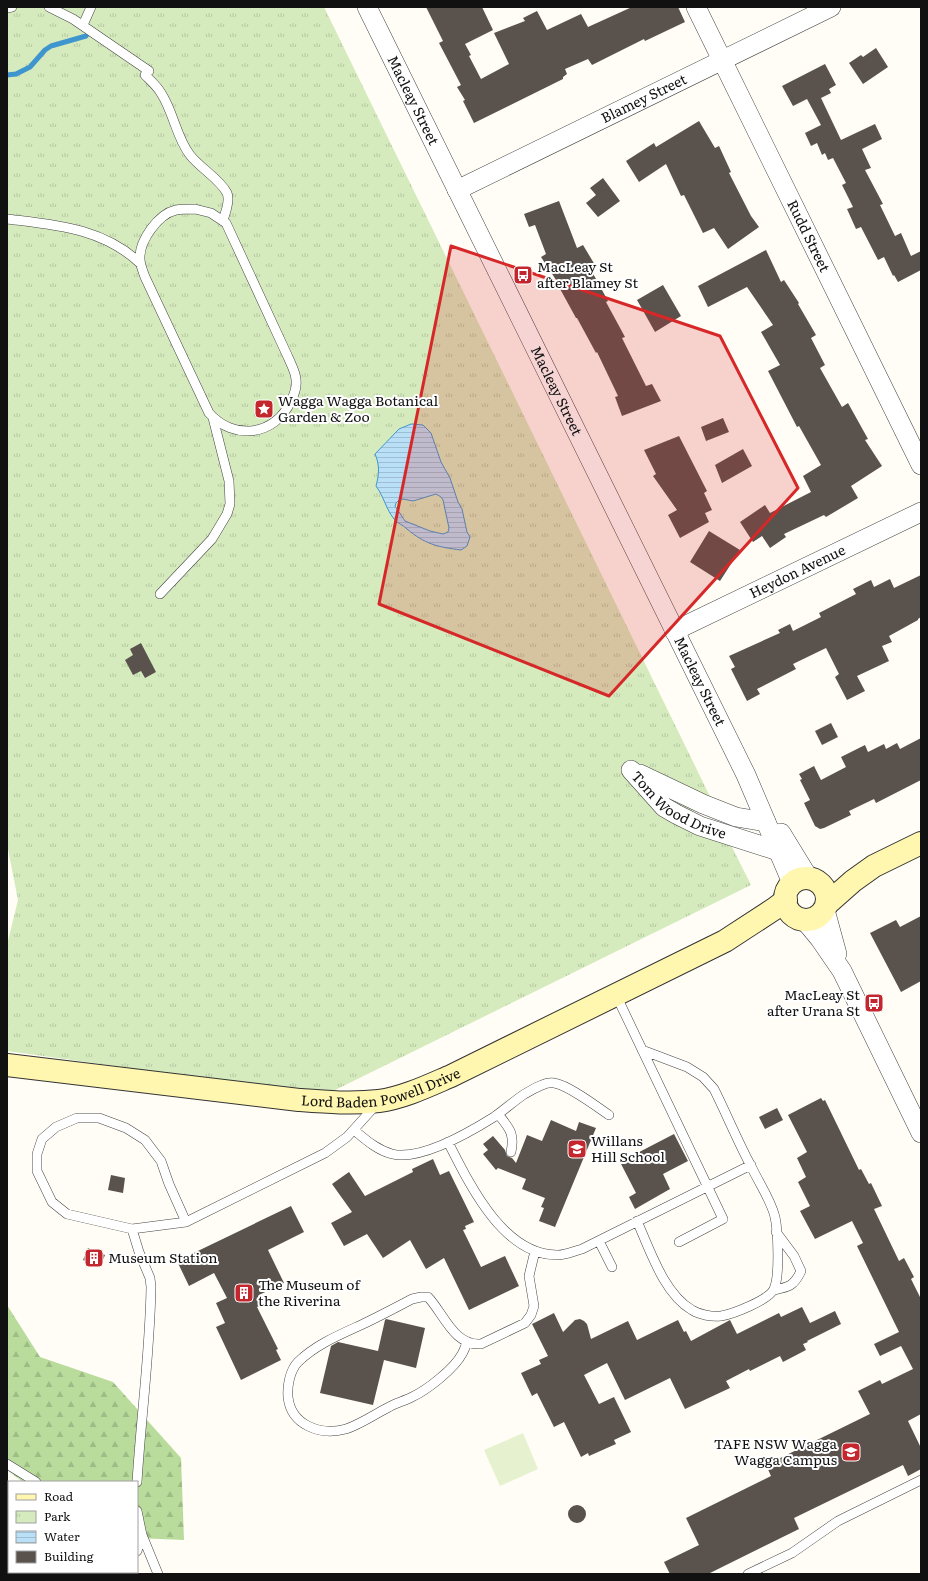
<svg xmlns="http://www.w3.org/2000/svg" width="928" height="1581" font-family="Literata,serif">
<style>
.forest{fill:url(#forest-firs)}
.park{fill:url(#park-tufts)}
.pitch{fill:#e6f2cf}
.water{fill:url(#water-rules);stroke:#3f96cf;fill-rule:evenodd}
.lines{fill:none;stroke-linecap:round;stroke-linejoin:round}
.stream{stroke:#3f96cf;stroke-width:5}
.building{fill:#5a524d}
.lane-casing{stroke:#444;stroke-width:10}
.street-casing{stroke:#444;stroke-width:20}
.secondary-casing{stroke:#333;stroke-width:24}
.lane{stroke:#fff;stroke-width:9}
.street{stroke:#fff;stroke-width:19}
.secondary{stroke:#fff6b0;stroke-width:22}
.marked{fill:#d62828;fill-opacity:0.2;stroke:#d62828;stroke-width:3;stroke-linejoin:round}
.labels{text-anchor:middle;stroke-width:4;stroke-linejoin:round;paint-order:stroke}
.street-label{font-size:14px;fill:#111;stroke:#fff}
.poi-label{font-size:14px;fill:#111;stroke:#fff;text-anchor:start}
</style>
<defs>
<pattern id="forest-firs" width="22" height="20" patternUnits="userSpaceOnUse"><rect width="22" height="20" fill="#b9dc9c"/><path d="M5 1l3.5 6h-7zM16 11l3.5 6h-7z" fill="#9ebc85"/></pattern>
<pattern id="park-tufts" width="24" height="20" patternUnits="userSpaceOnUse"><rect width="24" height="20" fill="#d5ebbd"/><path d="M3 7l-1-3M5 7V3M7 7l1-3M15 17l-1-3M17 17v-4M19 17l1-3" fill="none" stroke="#b6c8a1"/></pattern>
<pattern id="water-rules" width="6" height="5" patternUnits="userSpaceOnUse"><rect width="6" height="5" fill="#b9e0f7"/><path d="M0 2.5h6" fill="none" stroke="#9ebfd3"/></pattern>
</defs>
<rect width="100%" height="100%" fill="#fffdf5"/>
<!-- forest -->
<path class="forest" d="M7 1305 40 1357 113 1382 181 1458 184 1540 137 1538V1482H23L7 1470Z"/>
<!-- park -->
<path class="park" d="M7 7H324L721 819 693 810 686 818 725 833 751 885 325 1095 7 1051V945L18 900 7 844Z"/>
<!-- pitch -->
<path class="pitch" d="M523 1433 538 1469 500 1486 484 1450Z"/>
<!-- water -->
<path class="water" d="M411 424 423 425 431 433 441 462 450 478 458 502 462 509 467 532 470 537 467 546 461 550C437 547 425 544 407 529 403 525 397 523 394 519 386 509 384 497 376 486 379 475 380 465 375 454L399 429ZM436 494 441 497 443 500 449 528 448 532 443 534 430 531 405 521 395 506 396 503 399 500 403 499 413 501Z"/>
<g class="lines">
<!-- stream -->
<path class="stream" d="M7 75 16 74 30 67 45 50 51 46 86 36"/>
</g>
<!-- building -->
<path class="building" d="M426 7H482L493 30 465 44 471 55 469 56 481 79 509 64 494 33 525 21 523 18 537 11 547 30 581 14 588 27 632 7H678L685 22 645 41 644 39 592 65 588 59 565 69 567 74 563 77V79L474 123 463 101 465 100 457 87 461 85 439 43 443 41Z
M876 48 888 67 863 84 849 63 861 55 863 57Z
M825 64 836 85 829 89 831 93 821 98 841 140 875 124 882 139 862 149 871 168 865 170 883 204 880 205 895 236 901 233 911 256 921 251V270L898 282 894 275 893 276 884 257 878 260 861 227 856 229 847 209 853 207 842 185 846 183 833 158 828 160 825 153 822 155 817 143 811 146 805 133 821 125 807 99 793 106 782 86Z
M699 121 715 148 719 146 731 172 729 173 751 216 759 227 728 249 714 228 703 233 684 195 681 196 666 164 639 182 626 161 654 143 656 147Z
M603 178 620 201 598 217 586 203 596 195 590 188Z
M559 201 577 248 583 245 595 265 590 268 608 301 606 302 625 337 622 338 646 386 652 384 661 401 622 416 615 397 618 396 597 352 596 353 577 318H576L559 287 560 286 541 257 546 254 535 225 529 227 524 214Z
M766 250 781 282 784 280 799 303 798 304 816 335 811 338 825 365 820 368 842 407 848 403 868 439 865 440 882 466 851 486 858 498 826 517 824 515 784 534 786 537 770 548 762 536 753 542 740 522 765 505 770 513 811 492 803 476 821 465 799 426 797 427 768 371 780 365 761 332 773 325 747 287 708 307 698 286Z
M663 285 681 316 655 332 637 300Z
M723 418 729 432 706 441 701 427Z
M679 436 707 491 704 493 712 510 705 513 709 522 680 538 668 515 677 510 653 476 656 474 644 450Z
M743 449 752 466 722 483 715 465Z
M709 531 740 550 720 581 690 562Z
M921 575V617L918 619V620L889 636 892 642 882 646 889 661 857 676 865 691 847 700 835 677 839 674 826 648 793 664 796 669 757 689 760 694 747 701 731 669 735 667 729 656 780 633 778 630 790 624 793 631 821 617 819 613 856 594 853 589 871 580 874 587 890 579 894 588Z
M141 643 156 672 145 678 141 671 133 675 125 660 133 655 130 649Z
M831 723 838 737 822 745 815 731Z
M921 738V780L876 803 874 799 849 811 851 815 824 828 820 829 815 826 804 803 810 800 800 780 802 779 799 774 814 766 821 780 846 767 841 757 865 745 868 752 884 744 886 749 897 743 900 749Z
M921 916V981L901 992 870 933 896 920 900 927Z
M821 1098 823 1101 825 1100 859 1170 861 1169 869 1184 871 1183 882 1206 874 1209 899 1261 904 1258 914 1277 911 1279 921 1299V1414L908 1421 921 1448V1469L908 1476 903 1465 794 1518 799 1529 708 1574H670L664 1562 699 1545 686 1518 771 1476 766 1465 870 1414 858 1391 880 1380 882 1384 913 1369 901 1346 880 1356 874 1344 899 1332 857 1246 863 1243 852 1221 815 1239 800 1211 810 1206 798 1182 806 1177 797 1158 807 1152 788 1115Z
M777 1108 783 1120 765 1129 759 1117Z
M551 1120 576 1131 579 1122 596 1128 555 1227 539 1221 544 1208 541 1207 545 1198 522 1189 526 1179 498 1168 496 1170 483 1154 488 1150 483 1144 493 1136 505 1150 507 1156 512 1158 516 1163 527 1135 542 1141Z
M674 1134 688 1161 663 1174 670 1189 635 1209 629 1197 636 1193 620 1162Z
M433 1159 440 1175 449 1171 474 1222 465 1226 466 1229 463 1230 481 1267 505 1256 519 1286 469 1310 444 1258 426 1269 410 1240 383 1258 367 1234 344 1246 331 1223 352 1212 332 1184 349 1172 365 1196 413 1172 412 1169Z
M111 1175 125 1178 123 1193 108 1190Z
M291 1206 304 1232 268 1250 284 1283 259 1295 263 1304 257 1307 278 1349 276 1350 281 1360 241 1380 216 1327 225 1323 216 1303 227 1298 214 1273 189 1286 177 1261Z
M88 1248 105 1255 100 1267 83 1260Z
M802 1307 810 1323 835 1311 841 1324 807 1341 808 1342 803 1344 806 1350 783 1362 780 1356 750 1371 749 1369 726 1381 730 1388 685 1409 670 1378 625 1400 607 1363 584 1375 599 1404 614 1397 631 1432 614 1440 616 1444 589 1456 588 1453 581 1457 564 1422 554 1427 537 1393 532 1396 521 1373 541 1364 539 1360 548 1356 532 1324 554 1313 563 1332 575 1320 580 1319 584 1321 587 1324 591 1339 628 1321 637 1340 678 1320 684 1332 686 1331 691 1341 730 1320 737 1334 779 1313 781 1317Z
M386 1319 425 1328 416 1368 384 1360 373 1405 320 1393 331 1346 338 1342 378 1351 385 1320Z
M568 1514a9 9 0 1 1 18 0a9 9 0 1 1-18 0Z"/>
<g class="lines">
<!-- lane casing -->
<g class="lane-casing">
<path id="lane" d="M49 7 73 19 149 71
M7 8 12 7
M83 25 91 7
M145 75C151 81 157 86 161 93 174 113 176 137 190 155 200 168 220 179 227 193 230 200 226 212 223 220
M195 209 211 213 226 223 288 357C291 364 296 373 296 380 297 387 294 395 291 401 275 436 234 441 209 413L145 277C143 271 140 265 140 259 139 241 158 214 176 210 182 209 189 209 195 209Z
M7 219C56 225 103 228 141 264
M160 594 212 539 227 514 230 504 229 481 213 418
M616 995 723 1219 679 1242
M498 1114C509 1128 515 1133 511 1152
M354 1130C366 1140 377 1150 392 1154 421 1161 470 1132 494 1117 504 1110 513 1102 523 1095 530 1091 545 1081 554 1083 568 1085 596 1106 609 1115
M448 1142C469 1183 503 1256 558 1255 565 1255 574 1251 582 1249L751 1165
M637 1221C650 1250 664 1294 692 1310 700 1315 712 1317 721 1316 733 1314 769 1300 774 1289 780 1276 778 1231 775 1217 771 1200 759 1183 752 1168 738 1142 727 1115 714 1089L703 1077 687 1067 642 1050
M186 1222 169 1184 161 1161 145 1140 126 1128 99 1118H77L56 1127 42 1139 37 1154V1171L52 1202 67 1214 132 1229 186 1222 325 1153 347 1137 376 1105
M132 1229 139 1252 150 1278 151 1287C150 1352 141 1417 137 1482
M599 1241 612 1267
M774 1290C789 1287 794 1286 801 1271L794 1256 776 1232
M467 1343C465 1347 464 1351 462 1354 454 1369 427 1390 412 1397 404 1401 396 1403 389 1407 375 1414 361 1424 346 1429 320 1436 291 1425 288 1397 287 1386 290 1370 298 1362 315 1345 339 1335 361 1325 378 1317 395 1308 412 1299L421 1297H428C444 1314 454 1346 481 1344L525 1323 531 1315 534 1306 529 1276 535 1251
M7 1464 36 1482
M137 1511 142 1535 158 1574
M137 1551 142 1535
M130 1574V1572
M748 1574 792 1553 838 1521 921 1480"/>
</g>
<!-- street casing -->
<g class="street-casing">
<g id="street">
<path id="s1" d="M367 7 746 775 792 883"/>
<path id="s2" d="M696 7 921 465"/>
<path id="s3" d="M457 190 831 7"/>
<path id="s4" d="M674 631 921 512"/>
<path id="s5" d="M631 770 664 807 676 814 700 826 778 851"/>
<path d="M640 774 703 804 736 817 766 822"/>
<path d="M781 833 808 877"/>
<path d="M825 910 837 954"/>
<path d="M805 921 820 939 842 971 921 1133"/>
</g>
</g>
<!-- secondary casing -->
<g class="secondary-casing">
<g id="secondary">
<circle cx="806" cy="899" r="21"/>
<path d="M827 904 853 881 874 866 921 843"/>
<path id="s6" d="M7 1065 299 1100C326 1102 352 1104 379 1101 403 1098 430 1085 451 1076L725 941 774 909 786 900"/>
</g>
</g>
<!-- lane -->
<use href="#lane" class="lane"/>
<!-- street -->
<use href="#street" class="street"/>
<!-- secondary -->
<use href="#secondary" class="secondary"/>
</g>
<!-- marked area -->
<path class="marked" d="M451 246 720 336 798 488 609 696 379 604Z"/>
<!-- icons -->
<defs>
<g id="bus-square" transform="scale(1)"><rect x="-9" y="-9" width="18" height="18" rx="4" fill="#c4262e" stroke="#fff"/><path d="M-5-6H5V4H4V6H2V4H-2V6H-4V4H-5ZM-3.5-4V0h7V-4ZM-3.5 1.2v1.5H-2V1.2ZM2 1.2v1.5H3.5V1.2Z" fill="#fff"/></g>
<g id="sight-square" transform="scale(1)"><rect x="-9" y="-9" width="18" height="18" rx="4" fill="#c4262e" stroke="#fff"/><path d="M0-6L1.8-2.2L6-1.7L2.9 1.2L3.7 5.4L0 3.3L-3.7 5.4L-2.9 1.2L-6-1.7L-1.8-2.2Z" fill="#fff"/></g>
<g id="school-square" transform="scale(1)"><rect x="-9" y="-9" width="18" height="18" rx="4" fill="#c4262e" stroke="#fff"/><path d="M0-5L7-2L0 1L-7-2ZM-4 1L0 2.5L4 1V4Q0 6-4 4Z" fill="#fff"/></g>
<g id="building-square" transform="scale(1)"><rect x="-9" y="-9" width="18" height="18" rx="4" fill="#c4262e" stroke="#fff"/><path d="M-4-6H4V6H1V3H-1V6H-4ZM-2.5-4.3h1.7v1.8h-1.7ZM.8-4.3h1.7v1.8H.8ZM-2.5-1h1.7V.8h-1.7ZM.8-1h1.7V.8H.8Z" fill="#fff"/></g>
<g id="university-square" transform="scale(1)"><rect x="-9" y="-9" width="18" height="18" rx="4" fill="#c4262e" stroke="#fff"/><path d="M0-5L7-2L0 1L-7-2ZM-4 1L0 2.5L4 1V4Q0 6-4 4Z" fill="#fff"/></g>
</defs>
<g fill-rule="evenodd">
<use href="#bus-square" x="523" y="275"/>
<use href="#sight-square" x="264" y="409"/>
<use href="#bus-square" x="874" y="1003"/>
<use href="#school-square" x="577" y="1149"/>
<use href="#building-square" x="94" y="1258"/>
<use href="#building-square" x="244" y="1293"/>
<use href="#university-square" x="851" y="1452"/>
</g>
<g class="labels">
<!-- street labels -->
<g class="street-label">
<text dy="5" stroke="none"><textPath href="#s3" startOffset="208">Blamey Street</textPath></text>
<text dy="5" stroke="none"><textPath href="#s1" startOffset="104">Macleay Street</textPath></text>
<text dy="5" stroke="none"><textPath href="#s2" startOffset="255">Rudd Street</textPath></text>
<text dy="5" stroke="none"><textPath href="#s1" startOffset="428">Macleay Street</textPath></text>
<text dy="5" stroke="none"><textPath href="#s4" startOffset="137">Heydon Avenue</textPath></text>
<text dy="5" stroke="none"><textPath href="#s1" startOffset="752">Macleay Street</textPath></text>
<text dy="5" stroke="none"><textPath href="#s5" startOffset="61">Tom Wood Drive</textPath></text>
<text dy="5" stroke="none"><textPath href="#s6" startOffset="378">Lord Baden Powell Drive</textPath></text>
</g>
<!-- poi labels -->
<g class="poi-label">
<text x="537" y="272">MacLeay St<tspan x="537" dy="16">after Blamey St</tspan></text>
<text x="278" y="406">Wagga Wagga Botanical<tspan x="278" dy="16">Garden &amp; Zoo</tspan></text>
<text x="860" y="1000" text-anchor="end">MacLeay St<tspan x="860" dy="16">after Urana St</tspan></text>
<text x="591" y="1146">Willans<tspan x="591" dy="16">Hill School</tspan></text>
<text x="108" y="1263">Museum Station</text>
<text x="258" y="1290">The Museum of<tspan x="258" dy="16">the Riverina</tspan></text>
<text x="837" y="1449" text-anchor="end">TAFE NSW Wagga<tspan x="837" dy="16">Wagga Campus</tspan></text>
</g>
</g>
<!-- border -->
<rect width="928" height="1581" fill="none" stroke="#111111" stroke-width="16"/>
<!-- legend -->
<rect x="8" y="1481" width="130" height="92" fill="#ffffff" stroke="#a0a0a0"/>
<rect x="16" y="1494" width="20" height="6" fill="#fff6b0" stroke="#a0a0a0"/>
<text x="44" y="1501" font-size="12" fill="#111111">Road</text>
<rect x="16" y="1511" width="20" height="12" fill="url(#park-tufts)" stroke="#a0a0a0"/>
<text x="44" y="1521" font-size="12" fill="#111111">Park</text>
<rect x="16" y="1531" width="20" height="12" fill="url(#water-rules)" stroke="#a0a0a0"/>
<text x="44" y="1541" font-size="12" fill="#111111">Water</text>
<rect x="16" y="1551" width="20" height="12" fill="#5a524d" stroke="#a0a0a0"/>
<text x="44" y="1561" font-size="12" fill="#111111">Building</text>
</svg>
